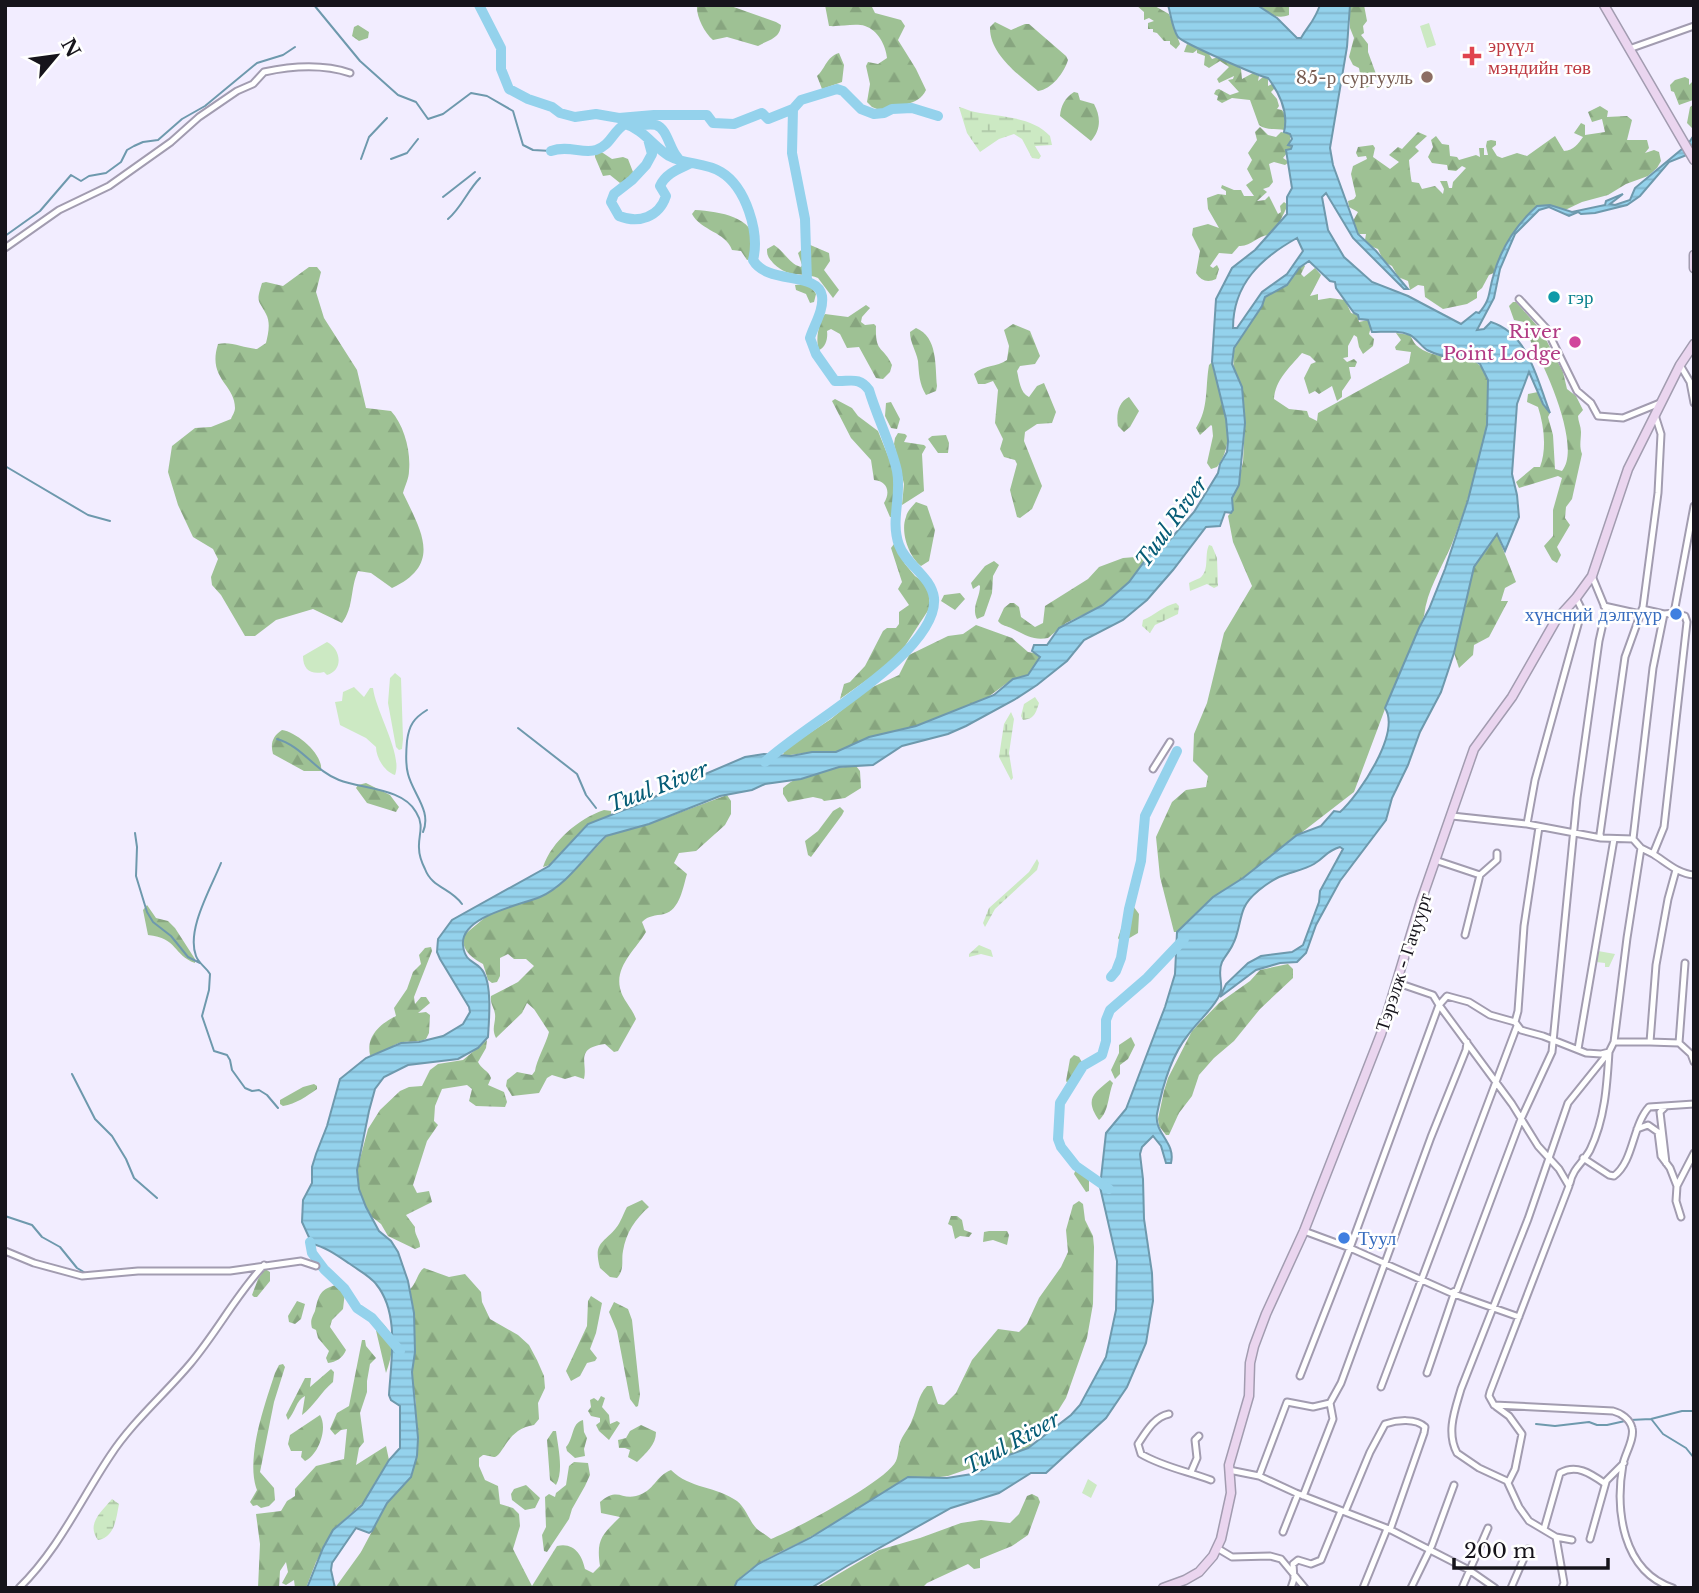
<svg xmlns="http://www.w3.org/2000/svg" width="1699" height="1593" font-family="'Libre Baskerville',serif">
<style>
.grass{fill:#cce9c3}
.forest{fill:url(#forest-firs)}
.wetland{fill:url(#wetland-marsh)}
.water{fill:url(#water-rules);stroke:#6e99ad;stroke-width:2;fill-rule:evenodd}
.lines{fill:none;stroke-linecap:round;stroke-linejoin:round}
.stream{stroke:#6e99ad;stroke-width:2}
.river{stroke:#94d2ec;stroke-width:10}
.minor-casing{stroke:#a29cb0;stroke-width:9}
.secondary-casing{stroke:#a29cb0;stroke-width:11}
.minor{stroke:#fff;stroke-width:5}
.secondary{stroke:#ead5ef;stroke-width:8}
.health-dot{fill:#e0444e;stroke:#fff;stroke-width:2.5}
.education-dot{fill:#8d6e63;stroke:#fff;stroke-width:2.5}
.culture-dot{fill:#0f9aa8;stroke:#fff;stroke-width:2.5}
.hotel-dot{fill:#d1479c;stroke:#fff;stroke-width:2.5}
.shop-dot{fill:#3f7fe0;stroke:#fff;stroke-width:2.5}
.labels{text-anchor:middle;stroke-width:5;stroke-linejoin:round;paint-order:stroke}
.health-label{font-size:19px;fill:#be3a42;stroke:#fff;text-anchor:start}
.education-label{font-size:19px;fill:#785e54;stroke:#fff;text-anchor:end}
.culture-label{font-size:19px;fill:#0d838f;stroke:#fff;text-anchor:start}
.hotel-label{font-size:19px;fill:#b23c85;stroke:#fff;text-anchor:end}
.shop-label{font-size:19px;fill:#366cbe;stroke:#fff;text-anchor:end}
.street-label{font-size:19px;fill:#16141b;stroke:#fff}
.water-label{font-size:21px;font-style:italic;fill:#065c76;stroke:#fff}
</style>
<defs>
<pattern id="forest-firs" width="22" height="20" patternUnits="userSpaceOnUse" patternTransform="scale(1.75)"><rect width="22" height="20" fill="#9ec194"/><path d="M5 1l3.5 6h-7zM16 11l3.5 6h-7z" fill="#87a57f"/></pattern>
<pattern id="wetland-marsh" width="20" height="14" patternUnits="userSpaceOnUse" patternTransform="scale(1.75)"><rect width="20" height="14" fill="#cce9c3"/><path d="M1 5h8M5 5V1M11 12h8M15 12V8" fill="none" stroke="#aec7a7"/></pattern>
<pattern id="water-rules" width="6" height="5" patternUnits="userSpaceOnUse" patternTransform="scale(1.75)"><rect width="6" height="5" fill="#94d2ec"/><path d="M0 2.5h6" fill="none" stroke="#7fb3ca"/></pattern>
</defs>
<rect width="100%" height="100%" fill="#f2edff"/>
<!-- grass -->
<path class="grass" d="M1429 23 1436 45 1427 48 1420 26Z
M327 642C341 649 344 670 327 675L324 672C311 675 303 670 303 656Z
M395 673 401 678 403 739 402 749 399 750 396 747 388 703 390 678Z
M354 687 364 697 370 688H373C376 712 403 755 395 775 385 772 376 758 376 747L366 738 340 725 335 702 342 701 343 692Z
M1598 951 1615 954 1609 967H1605V963L1596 962Z
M1088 1479 1097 1485 1091 1498 1082 1493Z"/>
<!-- forest -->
<path class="forest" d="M697 5H728L776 22 781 25C780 39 768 40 758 46L727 37 713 40C704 32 696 16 697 5Z
M825 5H871L875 13 901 20 905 26 898 40 916 69 926 90C918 107 897 104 882 111L872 107 867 102 870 84 866 66 868 62 878 64 887 58C886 46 878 30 865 26 855 23 840 27 829 26Z
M1136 5H1153L1169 14 1180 44 1176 49 1170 44V41H1164L1157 33 1153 32V29H1148V23L1154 21 1149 18 1144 20V12Z
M1257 5H1289V15C1277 20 1266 13 1257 5Z
M1350 5H1364L1367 21 1363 26 1364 33 1361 35 1368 44V52L1376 74 1373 85 1366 88 1362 85 1359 68 1353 65 1349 57 1354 38 1350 28Z
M995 22 1011 30 1025 24H1029L1066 56 1068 60C1064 73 1052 89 1038 91 1020 76 989 54 990 27Z
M358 25 369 32 368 38 359 41 352 36 354 27Z
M1187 44 1207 51 1212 59 1218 57 1221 59H1230V62L1241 69 1242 79 1253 73 1259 76 1258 81 1263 77 1268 78V86L1272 84 1275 88 1271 92 1277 99 1279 106 1277 109 1282 110 1288 118 1285 130C1276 128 1267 131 1259 125L1250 100 1232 98 1222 103 1217 100 1218 96 1214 94 1216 90 1219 89 1230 95 1239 92 1228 80 1233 79 1234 76 1219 83 1217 79 1229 67 1220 61 1209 68 1204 65 1205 56 1197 53V50L1193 53 1184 52Z
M839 53 844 65 842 82 822 89 817 76C826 68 826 57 839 53Z
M1685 77 1689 79V85L1694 80V127L1692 128 1687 123 1690 107 1694 104 1693 100 1679 105 1674 92 1671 91 1670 85 1675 80Z
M1074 92 1078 93 1080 100 1094 104C1101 117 1101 130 1091 141L1060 116C1061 105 1065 98 1074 92Z
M1600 106 1608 111 1607 117 1627 116 1632 120 1627 140H1647L1649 148 1645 153 1654 150 1659 152 1661 161 1657 168 1648 176 1626 184 1608 195 1582 202 1563 211 1550 205 1534 208 1510 237 1496 272 1489 275 1482 288 1477 292V298L1467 304 1443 309 1425 297 1424 286 1418 285 1410 290 1408 281 1398 277 1392 266 1384 262 1378 249 1370 246 1365 240 1366 234H1358L1353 221 1358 212 1349 207 1348 201 1354 199 1356 196 1351 174 1353 166 1367 159 1366 156 1358 157 1356 153 1358 147 1373 145 1375 148 1373 157 1390 169 1399 162 1389 155 1398 147 1402 149 1418 132 1427 136 1415 147 1419 151 1409 160C1409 162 1411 180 1412 182L1419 183 1422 189 1435 186 1443 194 1444 189 1440 181H1447L1449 188H1452L1453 182 1466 168 1462 166 1456 171 1448 170 1447 165 1432 163 1428 157 1433 147 1431 140 1436 136 1442 144 1449 145 1450 156 1457 157 1459 160 1476 155 1480 157 1479 148H1484V155H1488L1486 146 1487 141 1491 140 1496 141V145L1492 148 1497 156 1502 158 1517 153 1527 156 1555 136 1564 151C1574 150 1578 144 1583 137L1574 133 1581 123 1585 125V135L1605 132 1602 119 1592 122 1588 112Z
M1260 127 1268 135 1276 137 1281 132 1290 134 1291 149 1286 150 1287 153 1283 158 1289 162 1285 165 1274 162 1269 164 1273 182 1269 187 1263 189 1267 192 1257 201 1265 200 1269 196 1278 214 1281 212 1280 206 1284 202 1288 205C1282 216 1280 225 1269 235 1258 235 1251 247 1239 246L1232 254 1219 253 1210 266 1213 268 1217 265 1219 269 1216 279C1208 283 1201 281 1196 273L1200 251 1192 235 1193 228 1208 224 1219 228 1208 209 1207 198 1218 194 1226 195V191L1221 188 1222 185 1234 190H1241L1244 196H1254L1246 185 1253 180 1247 169 1252 160 1248 153 1257 140 1255 132Z
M600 151 612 159 623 157 628 159 633 172 632 178 620 183 610 175 603 176 595 157V153Z
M695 210C725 212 766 219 751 259L747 260 741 251 732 250C726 232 701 231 692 214Z
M808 244 829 253 830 261 824 270 839 290 833 298 818 278C800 271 790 279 774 264 769 258 767 257 767 249L774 245C785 252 789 264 801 267L802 265 798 253Z
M1303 264 1305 266 1301 274 1304 277 1315 268 1321 275 1310 296 1318 294V300L1330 298 1345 300 1351 313 1358 315 1359 322 1368 320 1371 327 1369 334 1374 339 1373 346 1363 354 1359 347 1357 337 1354 335 1348 346V357L1343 358 1347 362 1354 359 1357 362 1355 367H1349L1351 378 1342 391V397L1337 401 1332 386 1319 394 1315 391 1309 394 1304 378 1311 364 1316 362 1310 356 1302 353C1290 367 1275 380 1274 399L1289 409 1307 411 1309 417 1317 421 1318 413 1409 363 1411 352 1396 350 1395 347 1401 340 1396 333 1410 335C1412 338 1413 342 1416 345 1426 355 1451 360 1465 355 1475 361 1482 365 1487 377 1499 410 1465 512 1451 546 1441 569 1427 590 1424 616L1385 709 1354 792 1243 878 1213 897 1177 932H1174L1160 877 1156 837 1172 802 1186 790 1206 787 1208 776 1193 761 1194 734 1207 703 1224 633 1252 586 1233 542 1228 516 1233 510 1232 498 1238 483 1243 462 1245 423 1241 387 1234 373 1233 354 1236 344 1262 306 1265 297 1289 281 1291 277Z
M309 267H317L321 272 316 292 324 318 357 370 366 408 391 411C404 425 411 451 409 471 409 478 405 486 403 493 421 531 443 564 392 588L371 573 358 571C350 589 354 607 342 623L313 609 276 620 255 636H245L221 595 212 585 211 577 218 559 213 549 193 537 178 505 168 472 172 446 195 428 211 427 231 419C232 416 235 412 235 408 235 384 207 379 218 344 231 341 243 348 257 349L266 343C268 334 271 323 266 314 258 299 256 303 262 283L266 282 283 286Z
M795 285C805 284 811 285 816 294L814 302 810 303 806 294 796 290Z
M1513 302H1516L1541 330 1563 372 1567 389 1576 396 1583 410 1578 416C1578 421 1581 426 1581 432 1581 440 1579 446 1582 454L1572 499 1566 507 1565 518 1570 525 1557 547 1561 555 1557 563 1552 560 1544 546 1553 536V510L1562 478 1558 476 1519 488 1516 482 1534 467H1540C1547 448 1544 426 1538 407L1527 402 1528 394 1538 392 1550 413 1548 417 1553 435 1555 469 1562 471C1582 447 1545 366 1531 342 1528 335 1528 328 1524 322L1514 320 1509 306Z
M866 305 870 308 862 317 861 322 865 325 874 324 876 326C875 354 883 345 892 365L890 372 883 379 876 378 859 347 847 348 840 334 831 329 827 331C828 338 826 347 819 350 815 339 819 322 825 314L848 317Z
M1013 324 1030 331 1040 356 1035 364 1020 366 1017 371C1019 379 1020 393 1029 397L1037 386 1044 383 1056 412 1052 423 1037 424 1025 432 1024 441 1042 486 1032 509 1020 518 1017 517 1010 490 1017 464 1015 460 1004 457 1000 449 1003 439 995 423 998 390 993 381 985 384H978L974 374C983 365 997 367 1007 360L1009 346 1004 330Z
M916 328C938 337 935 366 937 386L936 391 926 395C919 384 919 373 918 361 916 350 910 343 910 332Z
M1212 362C1218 397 1241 436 1217 467L1211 469 1207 463 1213 436 1212 426 1211 425 1200 435 1196 428C1209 408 1205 388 1209 365Z
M1129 397 1139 411 1130 427 1124 432 1118 426C1116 415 1118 402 1129 397Z
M835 399 852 408 858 416 878 431 892 466 896 485 892 517H890L884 503C891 492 887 481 874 480L871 460 851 438 832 401Z
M891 402 900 419 897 429 891 428 885 416 886 403Z
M898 433 905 434 907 436 904 442 924 445 926 447 922 454 924 491 902 505 904 484 894 444 895 438Z
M946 435 949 443 948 453H938L928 439 932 436Z
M916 502 927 506 935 530 929 561 921 566C909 557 900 532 906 517 907 511 912 507 916 502Z
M1497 534 1516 582 1505 588 1501 601H1508L1489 637 1474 645 1473 655 1459 668 1454 653 1456 640 1474 567Z
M894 544 905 564 915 576 925 583 929 590V609L903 649 892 662 840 699 844 684 850 682 865 666 883 631 887 628H896L899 624V612L909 605 898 589 902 582 891 548Z
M1148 556 1129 582 1118 593 1103 605 1066 623 1048 638C1034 641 1025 635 1013 629 1006 625 1003 627 998 621L1004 608 1010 603H1014L1019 607 1021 617 1035 627 1043 623 1045 606 1088 579 1099 567 1123 558Z
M994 561 999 565 993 576 992 593 984 616 977 619C971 607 980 598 980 586L979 585 973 589 971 583 985 566Z
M960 593 965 599 955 610 941 601 944 595Z
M976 625 1012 638 1028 652 1039 654 1040 660 1028 675 1007 683 984 700 916 726 869 737 836 752H812L783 756 784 750 831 719 866 690 899 675 909 655 948 636 963 634Z
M282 730C297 732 324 755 321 771H304L273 754C270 743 273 736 282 730Z
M856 766 860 771 861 788 845 798 824 801 822 799 813 797 788 802 783 794V788C800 772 833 768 856 766Z
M366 783 390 795 399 807 396 812 367 803 356 788 358 785Z
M727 795 731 801V814L725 825 696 851 679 853 674 863 687 874C683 887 680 910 664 914 655 916 649 915 642 922L646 932C636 949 615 966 620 988 622 999 632 1008 636 1019L618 1051 614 1052 605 1044C574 1048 588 1063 584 1079L575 1076 565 1079 552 1075 547 1078 539 1093 512 1096 506 1086 507 1080 517 1072 532 1075 535 1071C536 1061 546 1044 549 1032L534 1009 527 1003 522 1013 496 1038C491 1028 496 1023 495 1014 494 1007 490 1004 491 996L518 982 534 966 526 959H514L508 954 500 958V976L497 982 492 983 488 980 483 964C472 958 460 949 464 935L488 915 567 878 607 836 649 824Z
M840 807 844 811 842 815 811 857 808 855 805 841 818 831 833 811Z
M604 810 611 811V815L588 824 550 865 543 867C552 841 578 819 604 810Z
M1131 903 1139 914 1138 933 1121 943 1118 938 1124 920V910Z
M147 905 156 918 168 921 175 928 195 959V963C173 955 178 938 148 935L143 910Z
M431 947 432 951 414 997 415 1004 421 997H426L430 1003 418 1013 426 1012 430 1015 429 1033 426 1039C418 1043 411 1041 403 1042 391 1044 382 1056 370 1055 366 1036 380 1024 396 1016L394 1008 407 989 413 972 421 964 419 955 425 948Z
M1288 964 1293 969V978L1260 1009 1234 1041 1214 1058 1199 1075 1192 1096 1179 1113 1169 1135H1166L1159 1126 1158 1119 1164 1091 1168 1078 1192 1031 1219 1003 1250 981 1260 970Z
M1131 1037 1135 1045 1128 1059 1120 1065V1074L1115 1079 1111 1070 1119 1053V1045Z
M487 1040 486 1048 478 1062C481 1069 488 1070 491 1078L488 1085 504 1092 507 1102 505 1107 476 1106 469 1101 472 1089 467 1085 442 1089 435 1106 434 1121 438 1125 427 1141 413 1185 417 1193 429 1191 432 1202 406 1215 415 1227C414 1235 420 1239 420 1247L415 1249 388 1236 381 1224 372 1217 366 1207 359 1189 357 1170 368 1129 380 1110 400 1091 409 1087 422 1086 430 1070 438 1064 463 1060Z
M1074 1055 1079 1057 1083 1064 1070 1086 1066 1081 1070 1059Z
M1110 1080 1113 1083C1108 1095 1109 1112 1099 1120 1084 1099 1094 1093 1110 1080Z
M314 1084 317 1086V1089C307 1096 296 1104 283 1106L280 1104V1100L303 1087Z
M1076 1169 1089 1179V1191L1086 1192 1074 1174Z
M642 1200 649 1207C635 1219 626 1233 623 1251 621 1261 625 1269 617 1278L610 1277 600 1268C593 1242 603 1244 616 1228 621 1222 623 1214 627 1207Z
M1079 1201 1083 1204 1085 1220 1093 1236 1094 1247 1093 1304 1087 1338 1066 1398 1056 1414 1028 1448 948 1476 923 1479 908 1477C876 1497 844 1519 810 1537 789 1549 744 1565 734 1588H335L361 1552 387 1503 406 1483 416 1405 412 1372 415 1352 414 1313 410 1289C417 1283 417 1273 424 1268L449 1277 465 1274 481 1292 482 1302 490 1319 518 1335 529 1345 537 1360 544 1376 545 1388 538 1403 539 1419 534 1425C507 1429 504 1454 495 1457 492 1457 486 1455 483 1455L479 1458V1466L485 1480 498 1486 500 1504 513 1508 519 1514 520 1526 513 1549 532 1586 557 1546C574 1542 582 1555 585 1569L593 1573 600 1566C596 1539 602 1535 620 1517L601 1513 600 1502C618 1487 621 1500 636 1496 655 1491 655 1476 671 1470 690 1489 716 1486 737 1501 746 1508 749 1521 757 1529 761 1532 766 1535 771 1539 794 1530 887 1481 896 1461 899 1454 898 1446 901 1440 904 1433 910 1427 912 1420 918 1407 917 1397 927 1386H932L938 1404 944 1405 956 1393 972 1360 998 1329 1019 1332 1027 1324 1039 1298 1061 1267 1068 1252 1066 1230 1073 1205Z
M951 1216H957L962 1220 964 1230 972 1233 969 1237 960 1236 955 1239 952 1226 948 1224Z
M989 1231H1007L1009 1235 1007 1245 993 1240 983 1242 984 1232Z
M265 1269 270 1272V1281L257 1297H254L252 1295 258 1279Z
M339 1284 345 1292 343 1309 332 1320 330 1327 346 1350C343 1358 336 1362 328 1363L326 1358 329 1351 318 1338 316 1330 312 1328C310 1320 312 1318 315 1311 319 1294 320 1289 339 1284Z
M591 1296 602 1303 596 1333 590 1349 597 1358 595 1361 587 1363 580 1376 571 1381 566 1371 587 1326 588 1301Z
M297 1301 305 1304 301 1319 295 1324 289 1322 288 1316Z
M614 1302 628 1309 632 1320 640 1395 638 1406 636 1407 630 1399 617 1331 609 1312Z
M379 1320C397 1334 393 1353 386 1373L374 1322Z
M362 1340H365L366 1346 376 1358 370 1364 367 1381V1392L360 1413 364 1442 359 1448 356 1465 386 1446 389 1460 367 1499 338 1525 316 1562 306 1588H295L294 1580 286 1585 282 1583 288 1572 286 1562 280 1571 279 1588H258L260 1544 256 1514 281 1511 287 1501 295 1496V1489L316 1466 344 1459 347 1429 341 1430 335 1435 330 1429 337 1413 349 1406Z
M283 1364 285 1367 274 1402 260 1472 274 1488 275 1500 269 1506 261 1508 257 1505 253 1506 250 1502 257 1490C245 1459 265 1404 275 1373L279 1365Z
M331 1369 334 1372 333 1382C321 1392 314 1406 302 1415L305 1396C296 1400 295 1413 288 1420L286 1415 305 1378H311L310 1387Z
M601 1396 605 1398 602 1407 609 1415 610 1424 617 1421 620 1423 609 1440 599 1431 596 1425 600 1422V1418L591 1416 588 1411 591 1407 590 1400 594 1398 598 1401Z
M320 1415C328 1428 319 1454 305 1461L301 1457 302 1451H291L288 1444 290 1435Z
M583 1420 584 1432 587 1438 584 1449 585 1456 575 1458 567 1451 566 1447C574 1439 571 1423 583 1420Z
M641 1425 656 1432C656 1445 646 1453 637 1462L628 1457 630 1450 625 1448H619L618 1440 626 1438 630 1431Z
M553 1431H556C558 1447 564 1471 556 1485L550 1480 547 1440Z
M574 1462 588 1463 590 1475 585 1486 572 1509 569 1519 547 1552 544 1551 542 1535 546 1527 545 1497 549 1494 555 1497 556 1493 566 1485 569 1466Z
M526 1485 540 1498 535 1508 525 1510 512 1500 511 1494 514 1489Z
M1032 1494 1038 1497 1040 1502 1028 1535 1012 1546 980 1559V1568L974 1569 968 1564 927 1583 922 1588H815L879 1550 920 1538 961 1523 981 1520 1010 1523 1019 1514 1027 1496Z"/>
<!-- wetland -->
<path class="wetland" d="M959 107C964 108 969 111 975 112 999 117 1032 116 1050 136L1052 145 1035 146 1041 156 1039 159 1032 158 1022 139 1014 134 999 139 980 152 967 133Z
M1209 545 1212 546 1217 558 1218 586 1214 588 1207 584 1190 591 1189 583C1192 581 1196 580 1200 578 1210 570 1204 555 1209 545Z
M1176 603 1179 606 1178 614 1155 625 1150 633 1142 626 1143 620C1155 615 1163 606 1176 603Z
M1035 697 1039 703C1036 712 1035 719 1023 720L1021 716 1024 704Z
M1011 712 1014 719 1009 753 1013 778 1011 780 999 757 1004 724Z
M1037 859 1039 863 1037 870 995 909 985 927 983 923 989 908 1029 872Z
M979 945 991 950 993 957 981 954 969 957V954Z
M112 1499 119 1504C116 1519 115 1537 98 1540 86 1524 101 1512 112 1499Z"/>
<!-- water -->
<path class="water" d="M1168 5H1257L1277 18 1297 38H1301C1309 24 1314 22 1320 5H1350L1347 47 1330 148 1333 165 1358 234 1376 251 1408 289H1404L1353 238 1326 193 1322 197 1328 230 1344 257 1372 282 1408 296 1461 324 1476 312 1479 313C1491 299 1488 294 1493 277 1500 250 1516 225 1537 206L1550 205 1572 212 1605 205 1606 201 1623 194 1610 204 1615 205 1630 200 1635 188 1688 144 1694 135V152L1669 162 1640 196 1627 205 1595 213 1581 214 1578 212 1569 216 1549 207 1539 210 1515 234 1500 269 1494 298 1477 330 1484 329 1491 322C1529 334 1537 380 1550 413L1543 404 1529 372 1517 404 1512 474 1517 495 1519 517 1505 551 1497 534 1474 567 1454 653 1441 692 1420 732 1408 765 1392 798 1386 820 1340 881 1316 925 1306 953 1297 962 1280 963 1256 970 1220 997 1226 984 1248 963 1261 956 1292 952 1303 945 1319 902 1320 891 1343 849 1340 847C1326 851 1326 857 1314 864 1304 870 1290 872 1279 877 1267 883 1249 896 1244 908 1239 920 1239 933 1233 944 1230 951 1225 956 1222 962 1216 975 1226 987 1218 998 1210 1012 1197 1022 1188 1035 1171 1056 1162 1088 1157 1114 1154 1134 1176 1142 1171 1163H1166L1161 1146 1153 1136 1142 1147 1140 1154 1143 1179 1144 1219 1152 1273 1153 1301 1146 1343 1127 1387 1106 1418 1046 1473H1031L999 1493 951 1508 847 1566 811 1588H734L737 1581 758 1564 810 1538 908 1477 947 1478 972 1474 985 1469 995 1460 1028 1448 1071 1415 1080 1405 1106 1357 1116 1310 1117 1261 1100 1187 1106 1133 1126 1109 1165 1007 1175 974 1177 932 1213 897 1243 878 1297 835 1321 826 1334 811 1340 812C1359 795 1401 733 1385 708L1419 628 1429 609 1445 569 1468 500 1487 425 1488 380 1480 364 1465 355C1453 360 1439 356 1427 350 1421 346 1416 338 1410 335 1398 330 1385 332 1372 332L1368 320 1359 319 1358 315 1354 313 1336 288 1335 282 1330 281 1309 261 1299 268 1287 285 1265 297 1262 306 1234 348 1232 364 1242 387 1245 423 1239 485 1232 498 1233 510 1231 513 1225 512 1220 526 1206 527 1173 570 1147 600 1123 620 1084 640 1067 661 1037 685 1014 700 966 726 948 734 902 746 873 765 839 767 801 779 765 784 752 790 720 796 649 824 606 836C585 856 567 885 540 897 521 905 460 916 463 945 465 965 478 960 484 973 492 987 489 1021 488 1037L478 1048 458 1059 408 1065 384 1077 375 1089 369 1111 357 1170 359 1189 366 1207 379 1231 391 1241 398 1252 408 1281 414 1313 415 1352 412 1372 418 1438 417 1456 411 1477 387 1503 372 1531 369 1533 356 1528 332 1563 331 1570 335 1588H307L323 1548 333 1530 362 1505 389 1460 400 1448V1406L391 1400 389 1395C391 1360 400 1313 376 1284 370 1276 358 1270 350 1264 338 1256 326 1247 312 1244L302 1222 303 1200 312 1183V1167L316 1154 327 1126 340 1079 366 1058 401 1043 419 1042 443 1036 463 1024 470 1012 469 1007 440 959 437 952 438 939 452 920 549 866 588 824 649 800 668 790 745 757 764 754 791 756 812 752H836L869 737 916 726 994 695 1013 679 1028 675 1040 657 1032 651 1034 645H1047L1059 628 1103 605 1129 582 1152 551 1168 542 1194 512 1218 473 1220 464 1227 452 1228 441 1226 419 1212 362 1216 299 1232 268 1255 250 1287 214V197L1292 188 1286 150 1291 149 1292 146 1288 145 1292 139 1290 134 1284 132C1289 112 1280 94 1268 78 1258 76 1183 43 1178 37 1172 28 1171 15 1168 5ZM1297 238 1303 251 1287 274 1262 292 1237 328H1233C1233 284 1261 258 1297 238Z"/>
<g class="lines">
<!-- stream -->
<path class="stream" d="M314 5 360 61 398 95 416 102 428 119 443 114 471 93 487 96 513 111 523 145 533 150 551 151
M361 159 369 137 387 118
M391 159 407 153 418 139
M443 197 475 172
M448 219C462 207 467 191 480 178
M5 236 40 211 71 175 81 181 89 176 106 173 121 162 127 150 134 146 143 142 158 140 182 119 205 106 257 63 283 55 295 47
M5 466 88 515 110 521
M518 728 577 774 586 795 596 808
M277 739C302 746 315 771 339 780 362 789 403 788 416 812 425 826 418 835 419 848 419 855 422 863 425 869 432 888 451 888 462 904
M423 832C432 811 413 794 408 774 405 763 406 752 407 741 409 725 414 718 427 710
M135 833 137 847 136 876 147 912 153 922 171 936 188 957 200 963
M221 863C211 888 186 930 196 956 199 964 206 967 210 974L209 990 202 1016 214 1051 227 1055 230 1060 232 1070 245 1088 252 1091 259 1090 267 1095 278 1108
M72 1074 95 1119 112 1136 126 1159 134 1178 157 1198
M5 1216 32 1225 42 1237 60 1247 77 1268 87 1274
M1630 1420 1651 1419 1682 1411H1694
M1652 1420 1663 1434 1686 1448 1694 1458
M1536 1424 1555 1426 1589 1422 1597 1425H1607L1625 1421"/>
<!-- river -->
<path class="river" d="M479 5 501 48V69L509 89 528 99 552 107 560 113 575 117 596 114 619 118 654 115H707L713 123 734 124 762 113 768 119 793 109 801 100 837 89 843 91 861 109 874 114 884 113 892 109 912 108 938 116
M793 109 792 153 805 219 807 281
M632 126C639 126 649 123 656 125 668 129 669 149 678 158
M648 139 652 154 646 165 632 180 614 194 611 202 619 216C639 224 659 217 666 196L660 186C666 173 679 169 691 163
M551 151C568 145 583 154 596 150 610 146 613 131 625 124 643 129 653 146 669 156 685 165 705 162 721 172 746 187 760 233 753 260 767 285 818 271 822 296 824 310 814 325 810 338L816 354 835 381C850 382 859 376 869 390 877 417 891 444 897 471 902 496 890 520 899 545 906 565 931 576 934 598 939 653 802 726 765 762
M1111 977 1116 971 1121 958 1129 909 1141 861 1145 816 1177 751
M1109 1189 1076 1166 1061 1147 1058 1139 1060 1103 1083 1066 1102 1055 1106 1041V1020L1110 1010 1147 978 1184 939
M310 1242 312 1253 324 1269 344 1288 357 1308 372 1318 400 1351"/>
<!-- minor casing -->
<g class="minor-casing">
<path id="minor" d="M1629 49 1694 26
M5 248 59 210 109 186 171 142 199 117 237 91 253 84 264 72C292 66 323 64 350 73
M1519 299 1546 328 1577 391 1591 403 1598 416 1623 418 1660 403
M1680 365 1690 382 1694 403
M1694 506 1674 613 1685 616 1687 622 1664 827 1653 854C1666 862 1678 874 1694 875
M1604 606 1640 614
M1642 609 1664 614
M1153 769 1170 742
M1452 816 1527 824 1601 838
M1527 824 1535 780 1582 610 1576 598
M1633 839 1601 838 1600 834 1625 657 1643 607 1658 493 1661 434 1655 415
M1653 854 1641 848 1633 839 1653 668 1664 614 1674 613
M1435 860 1480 875 1465 935
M1676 870 1668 899 1656 965 1650 1042 1679 1043 1685 963
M1480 875 1497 860V853
M1515 1022 1518 1011 1524 926 1539 827
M1614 1042 1627 938 1641 848
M1650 1042H1614L1609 1052 1601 1054 1586 1053 1543 1036 1521 1030 1515 1022 1490 1015 1469 1002 1447 996 1439 1005 1512 1104 1538 1146 1559 1169 1569 1186 1490 1392 1489 1396 1494 1405 1613 1411C1621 1413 1630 1419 1632 1428 1635 1438 1625 1454 1623 1464 1615 1510 1622 1571 1673 1588
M1679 1043 1691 1054 1694 1062
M1578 1049 1614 839
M1665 1107 1660 1112 1666 1163
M1637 1129 1648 1125 1658 1132 1661 1156 1670 1168 1677 1186 1676 1201 1681 1217
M1583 1158 1609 1175 1614 1176C1634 1161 1632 1126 1649 1107L1694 1104
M1570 1183C1573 1168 1583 1163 1590 1150 1605 1119 1607 1085 1609 1052
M1677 1186 1694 1153
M1304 1231 1350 1248 1451 1293 1457 1290 1521 1119 1552 1052 1577 798 1599 641 1606 610 1592 576
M5 1251 34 1263 82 1276 138 1271H230L301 1261 316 1266
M1427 1373 1454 1294 1519 1317
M1300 1376 1350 1248 1439 1005 1433 995 1398 983
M1381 1387 1517 1026
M1494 1405 1509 1416 1522 1434 1515 1469 1508 1483
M1169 1414C1154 1417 1146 1432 1138 1444L1141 1454C1163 1467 1187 1471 1211 1480
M1229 1470 1259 1476 1296 1493 1389 1529 1469 1570 1495 1588
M1191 1472 1197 1458 1195 1440 1199 1436
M1259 1476 1287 1402 1313 1407 1330 1403
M1303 1496 1333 1419 1330 1403 1341 1383 1431 1137 1466 1050 1467 1042
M1345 1512 1370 1452 1385 1424C1397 1420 1416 1418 1425 1427L1424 1433 1390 1530
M1544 1529 1560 1473C1576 1464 1590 1473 1604 1483L1624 1463
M1283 1532 1298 1494
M1556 1537 1564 1583 1562 1588
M1590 1539 1606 1482
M1572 1540 1556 1537 1529 1521 1519 1507 1507 1481 1479 1468 1457 1453C1446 1432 1455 1410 1461 1389L1528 1219 1568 1103 1609 1052
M1217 1548 1232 1557 1270 1556 1281 1559 1305 1588
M19 1588C58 1550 80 1501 110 1456 132 1422 164 1395 190 1364 217 1332 236 1295 264 1265
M1291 1588 1294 1579 1293 1564 1298 1560 1311 1564 1321 1560 1341 1511
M1363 1588 1387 1529
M1411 1588 1432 1545 1454 1485
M1462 1588 1488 1528
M1511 1588 1528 1549"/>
</g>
<!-- secondary casing -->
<g class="secondary-casing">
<path id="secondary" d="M1604 5 1694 160
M1694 255V268
M1163 1588 1185 1580 1199 1572 1213 1556 1221 1539 1231 1493 1229 1465 1249 1396 1250 1363 1254 1346 1266 1314 1304 1231 1381 1034 1421 901 1474 749 1512 697 1556 620 1576 598 1592 576 1628 469 1680 365 1694 344"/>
</g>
<!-- minor -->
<use href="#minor" class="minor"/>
<!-- secondary -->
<use href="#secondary" class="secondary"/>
</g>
<!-- markers -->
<path class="health-dot" d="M1468.5 45.5h7v7h7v7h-7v7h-7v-7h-7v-7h7z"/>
<circle class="education-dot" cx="1427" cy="77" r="7"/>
<circle class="culture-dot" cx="1554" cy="297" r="7"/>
<circle class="hotel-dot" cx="1575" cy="342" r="7"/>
<g class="shop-dot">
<circle cx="1676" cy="614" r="7"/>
<circle cx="1344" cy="1238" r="7"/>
</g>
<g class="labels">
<!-- health labels -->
<g class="health-label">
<text x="1488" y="52">эрүүл<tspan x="1488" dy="22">мэндийн төв</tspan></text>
</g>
<!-- education labels -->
<g class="education-label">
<text x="1413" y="84">85-р сургууль</text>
</g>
<!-- culture labels -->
<g class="culture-label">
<text x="1568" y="304">гэр</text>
</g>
<!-- hotel labels -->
<g class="hotel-label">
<text x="1561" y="338">River<tspan x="1561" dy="22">Point Lodge</tspan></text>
</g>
<!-- shop labels -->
<g class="shop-label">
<text x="1662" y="621">хүнсний дэлгүүр</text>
<text x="1358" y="1245" text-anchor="start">Туул</text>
</g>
<!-- street labels -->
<g class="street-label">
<text transform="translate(1403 962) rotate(-72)" y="7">Тэрэлж - Гачуурт</text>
</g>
<!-- water labels -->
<g class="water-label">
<text transform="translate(1172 522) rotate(-54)" y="7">Tuul River</text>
<text transform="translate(658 787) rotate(-21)" y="7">Tuul River</text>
<text transform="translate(1012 1443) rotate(-29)" y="7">Tuul River</text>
</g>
</g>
<!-- border -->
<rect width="1699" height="1593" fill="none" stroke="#16141b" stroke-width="14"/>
<!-- north arrow -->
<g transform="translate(56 56) rotate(61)" stroke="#ffffff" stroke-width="5" paint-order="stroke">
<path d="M0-5L12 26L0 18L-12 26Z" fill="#16141b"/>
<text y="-10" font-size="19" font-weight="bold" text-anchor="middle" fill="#16141b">N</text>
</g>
<!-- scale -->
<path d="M1454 1558v10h154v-10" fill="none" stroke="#16141b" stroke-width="3.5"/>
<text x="1464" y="1558" font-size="21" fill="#16141b" stroke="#ffffff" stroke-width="5" paint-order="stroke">200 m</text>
</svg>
